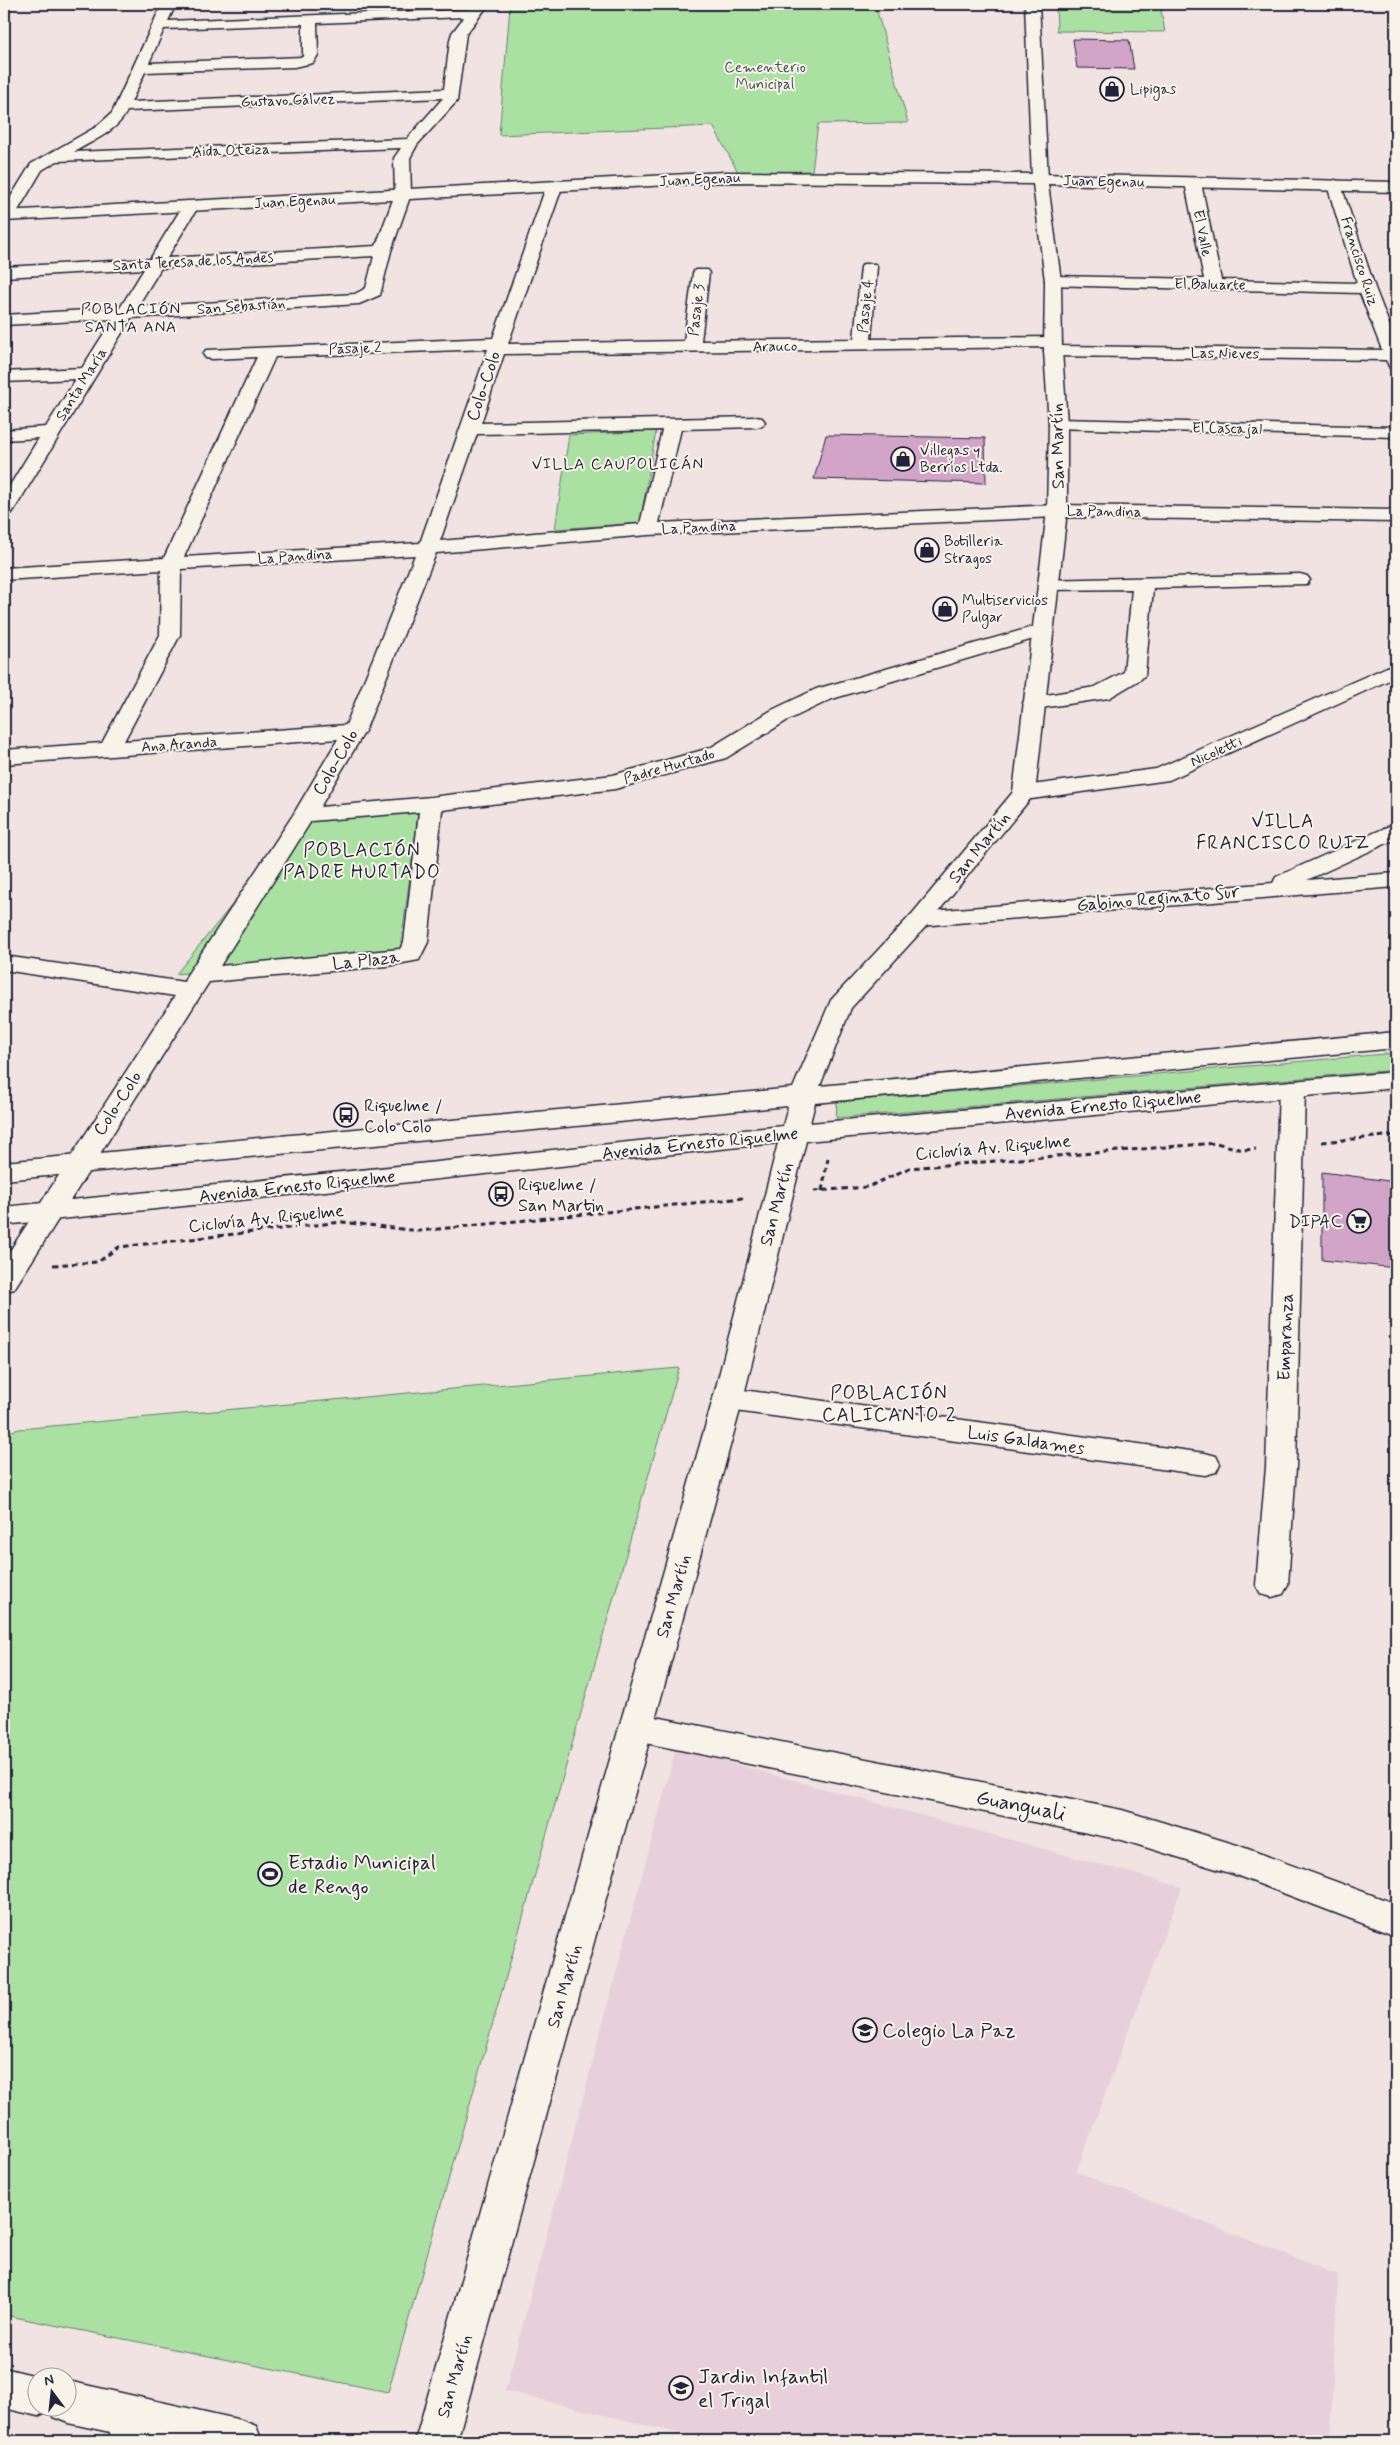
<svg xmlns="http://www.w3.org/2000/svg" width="1400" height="2445" font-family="Mynerve,sans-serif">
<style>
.built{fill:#e7d0da}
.green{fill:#abe0a3;stroke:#66816f}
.building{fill:#d2a5c8;stroke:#22223b}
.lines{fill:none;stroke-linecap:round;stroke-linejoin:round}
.minor-casing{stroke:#22223b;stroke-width:3}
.major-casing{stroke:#22223b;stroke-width:3}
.path{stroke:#22223b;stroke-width:3;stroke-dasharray:5.5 4;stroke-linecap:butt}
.minor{fill:#f7f3e8;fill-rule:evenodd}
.major{fill:#f7f3e8;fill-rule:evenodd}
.labels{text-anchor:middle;stroke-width:4;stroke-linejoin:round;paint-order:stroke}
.far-park-label{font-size:15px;fill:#445255;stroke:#f7f3e8}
.far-poi-label{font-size:15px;fill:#22223b;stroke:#f7f3e8;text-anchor:start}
.far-street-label{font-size:15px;fill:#22223b;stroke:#f7f3e8}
.far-neighbourhood-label{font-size:16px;letter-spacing:1px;fill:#22223b;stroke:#f7f3e8}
.street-label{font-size:18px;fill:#22223b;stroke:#f7f3e8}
.poi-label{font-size:18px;fill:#22223b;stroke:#f7f3e8;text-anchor:start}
.neighbourhood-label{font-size:19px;letter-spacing:1px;fill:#22223b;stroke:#f7f3e8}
.near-street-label{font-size:21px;fill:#22223b;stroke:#f7f3e8}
.near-poi-label{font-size:21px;fill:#22223b;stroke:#f7f3e8;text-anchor:start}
</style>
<rect width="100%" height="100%" fill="#f0e3e2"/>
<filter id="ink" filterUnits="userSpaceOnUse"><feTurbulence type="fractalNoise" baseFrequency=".02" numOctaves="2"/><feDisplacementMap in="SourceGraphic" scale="10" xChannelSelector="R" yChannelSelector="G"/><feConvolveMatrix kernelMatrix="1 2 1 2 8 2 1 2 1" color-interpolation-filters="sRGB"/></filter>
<g filter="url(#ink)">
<!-- built -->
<path class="built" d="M676 1748 1182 1887 1076 2172 1338 2275 1330 2441H712L505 2391Z"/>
<!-- green -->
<path class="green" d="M717 4H875L908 123 818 124 812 171 738 172 713 126 499 135 510 7Z
M1056 4H1160L1165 32 1057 31Z
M656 431 640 523 555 529 569 435Z
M419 808 400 951 176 974 301 820Z
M1396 1053V1070L836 1118 837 1102Z
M679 1368 388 2392 4 2315V1433L19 1429Z"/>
<!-- building -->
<path class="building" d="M1073 39 1129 40 1134 69 1077 68Z
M826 435 985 438 986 483 814 479Z
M1322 1172 1396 1182V1268L1322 1260Z"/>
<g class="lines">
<!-- minor casing -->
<g class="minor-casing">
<path id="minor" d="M162 4H176L168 21 471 9 475 4H489L466 34 457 101 417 145 410 158 411 194 391 251 380 295 359 304 131 318 14 510 11 514 4 516V495L39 438 4 440V430L46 427 76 379 4 382V372L82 368 113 319 4 325V315L120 308 144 269 4 277V267L150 259 184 204 190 202 198 207 167 258 376 246 395 194 394 158 401 148 57 161 42 170 13 219 4 220V208L31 164 96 127 112 113ZM464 17 452 33 450 40 444 89 131 102 145 72 294 67 313 63 318 55 317 23ZM303 24V57L149 63 164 29ZM443 98 407 139 74 152C92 141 118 131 127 111ZM374 256 366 288 355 294 137 307 161 268Z
M1025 4H1039L1048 179 1040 184 1032 179Z
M1193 178 1201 183 1221 280 1357 283 1327 185 1335 180 1340 182 1375 288 1396 342V369L1390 368 1386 360 1053 356 1047 355 1044 351 1047 347 504 354 481 423 756 417 762 418 765 422 762 426 756 427 681 429 659 523 1057 505 1396 510V522L1057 517 648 535 436 553 365 731 320 807 431 797 613 775 710 748 772 710 816 689 1036 626 1043 624 1050 626 1053 630 1050 634 832 699 788 720 726 758 615 789 442 810 428 942 419 960 387 966 209 982 14 1289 4 1292V1260L175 996 4 970V956L184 982 187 975 293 815 338 739 4 764V750L102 743 160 635 161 570 4 580V568L164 558 257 357 212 359 206 358 203 354 206 350 493 338 546 187 554 182 562 187 508 344 684 341 693 273 695 270H707L709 273 701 341 854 339 861 267 863 264H875L877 267 871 339 1053 337 1059 338 1062 342 1058 346 1382 350 1360 293 1047 285 1045 281 1047 277 1053 276 1204 279 1185 183ZM488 349 420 543 184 557 275 357ZM662 430 640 524 440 541 477 434ZM415 555 346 725 124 741 180 635 181 569ZM419 812 404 942 400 949 220 966 311 821Z
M1058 419 1396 427V437L1052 428 1049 424 1052 420Z
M1300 574 1307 576 1310 580 1307 584 1153 588 1145 675 1141 679 1109 698 1034 709 1026 708 1023 703 1026 698 1034 697 1095 687 1124 672 1132 589 1048 590 1041 588 1038 584 1041 580Z
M1396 663V677L1169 780 1024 800 1016 798 1013 793 1016 788 1024 786 1156 769Z
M1396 823V839L1307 880 1396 873V887L920 926 912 924 908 919 912 914 920 912 1273 883 1276 877Z
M1292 1081 1301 1083 1305 1089 1296 1467 1288 1585 1283 1594 1272 1597 1261 1594 1256 1585 1266 1467 1279 1089 1283 1083Z
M728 1388 1205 1453 1216 1456 1220 1464 1216 1472 1205 1475 728 1410 718 1407 713 1399 718 1391Z
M636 1713 1122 1810 1237 1845 1396 1904V1936L1233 1874 1122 1840 636 1741 624 1737 619 1727 624 1717Z
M4 2368 45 2378H38V2408H68V2381L241 2420 256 2426 262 2441H111L110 2432 68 2423 53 2417 51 2410 38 2416 4 2408Z"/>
</g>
<!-- major casing -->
<g class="major-casing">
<path id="major" d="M725 172 1040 174 1396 182V192L1048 184 1061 281 1062 351 1067 424V511L1035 793 928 924 851 1008 820 1086 1396 1032V1048L815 1103 810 1123 1396 1072V1088L806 1141 743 1399 457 2441H415L713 1399 778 1143 4 1225V1207L783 1126 788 1106 4 1180V1162L793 1088 831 1000 912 914 1013 792 1047 511 1049 424 1044 351 1045 281 1033 184 725 182 4 221V211Z"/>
</g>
<!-- path -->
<path class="path" d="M1322 1142 1396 1135
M814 1191 868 1187 909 1168 1216 1143 1243 1150 1256 1149
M822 1191 828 1158
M53 1265 98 1262 119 1247 342 1222 419 1231 743 1198"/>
<!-- minor -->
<use href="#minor" class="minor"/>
<!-- major -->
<use href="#major" class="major"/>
</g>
</g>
<!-- icons -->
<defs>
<g id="shop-ring" transform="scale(1.25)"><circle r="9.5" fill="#f7f3e8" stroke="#22223b" stroke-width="1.5"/><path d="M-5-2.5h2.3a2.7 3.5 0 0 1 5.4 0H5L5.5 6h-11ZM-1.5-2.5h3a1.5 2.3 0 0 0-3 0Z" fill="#22223b"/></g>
<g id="bus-ring" transform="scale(1.25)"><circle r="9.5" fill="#f7f3e8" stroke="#22223b" stroke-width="1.5"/><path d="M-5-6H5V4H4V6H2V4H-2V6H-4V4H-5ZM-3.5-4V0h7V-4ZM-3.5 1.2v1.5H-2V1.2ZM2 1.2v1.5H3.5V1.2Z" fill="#22223b"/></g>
<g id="supermarket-ring" transform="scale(1.25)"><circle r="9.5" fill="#f7f3e8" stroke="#22223b" stroke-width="1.5"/><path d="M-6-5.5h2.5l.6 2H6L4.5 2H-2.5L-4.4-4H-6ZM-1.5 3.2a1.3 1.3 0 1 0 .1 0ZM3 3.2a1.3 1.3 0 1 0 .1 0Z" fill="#22223b"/></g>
<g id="stadium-ring" transform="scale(1.25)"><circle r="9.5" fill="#f7f3e8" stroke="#22223b" stroke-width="1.5"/><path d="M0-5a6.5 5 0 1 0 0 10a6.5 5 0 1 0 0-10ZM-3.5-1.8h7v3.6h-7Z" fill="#22223b"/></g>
<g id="school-ring" transform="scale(1.25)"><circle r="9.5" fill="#f7f3e8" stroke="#22223b" stroke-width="1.5"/><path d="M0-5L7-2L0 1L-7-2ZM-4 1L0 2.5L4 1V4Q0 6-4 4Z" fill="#22223b"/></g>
</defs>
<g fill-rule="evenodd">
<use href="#shop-ring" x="1112" y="89"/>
<use href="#shop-ring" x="903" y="459"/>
<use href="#shop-ring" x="927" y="550"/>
<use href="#shop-ring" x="945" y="609"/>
<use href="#bus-ring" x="346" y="1115"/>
<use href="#bus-ring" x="501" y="1194"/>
<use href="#supermarket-ring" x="1359" y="1221"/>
<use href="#stadium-ring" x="270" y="1874"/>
<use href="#school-ring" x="865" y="2030"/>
<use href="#school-ring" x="681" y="2388"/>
</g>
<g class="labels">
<!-- far-park labels -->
<g class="far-park-label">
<text x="765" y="72">Cementerio<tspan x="765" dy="17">Municipal</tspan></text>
</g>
<!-- far-poi labels -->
<g class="far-poi-label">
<text x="1130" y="94">Lipigas</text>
<text x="920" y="455">Villegas y<tspan x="920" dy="17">Berríos Ltda.</tspan></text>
<text x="944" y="546">Botilleria<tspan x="944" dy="17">Stragos</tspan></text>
<text x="962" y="605">Multiservicios<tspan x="962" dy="17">Pulgar</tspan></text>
</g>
<!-- far-street labels -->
<g class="far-street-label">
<text transform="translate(288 100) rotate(-2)" y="5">Gustavo Gálvez</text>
<text transform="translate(231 150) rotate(-2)" y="5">Aida Oteiza</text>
<text transform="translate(700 179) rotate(-3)" y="5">Juan Egenau</text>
<text transform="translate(1104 181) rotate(1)" y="5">Juan Egenau</text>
<text transform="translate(295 201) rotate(-3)" y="5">Juan Egenau</text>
<text transform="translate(1203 233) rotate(79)" y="5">El Valle</text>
<text transform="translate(193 261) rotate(-3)" y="5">Santa Teresa de los Andes</text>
<text transform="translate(1360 261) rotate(72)" y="5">Francisco Ruiz</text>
<text transform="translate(1210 284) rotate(1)" y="5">El Baluarte</text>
<text transform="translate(241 306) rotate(-4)" y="5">San Sebastián</text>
<text transform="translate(865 306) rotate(-84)" y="5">Pasaje 4</text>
<text transform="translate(696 310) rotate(-83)" y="5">Pasaje 3</text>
<text transform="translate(775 346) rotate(-1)" y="5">Arauco</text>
<text transform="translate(355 348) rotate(-2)" y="5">Pasaje 2</text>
<text transform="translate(1225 353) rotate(1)" y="5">Las Nieves</text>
<text transform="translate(81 384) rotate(-58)" y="5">Santa María</text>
<text transform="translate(1227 428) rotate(1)" y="5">El Cascajal</text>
<text transform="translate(1104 511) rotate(1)" y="5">La Pandina</text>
<text transform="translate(699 527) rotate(-3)" y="5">La Pandina</text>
<text transform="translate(295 556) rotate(-4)" y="5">La Pandina</text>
<text transform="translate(179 744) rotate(-4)" y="5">Ana Aranda</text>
<text transform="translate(1216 751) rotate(-24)" y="5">Nicoletti</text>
<text transform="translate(669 766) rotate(-16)" y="5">Padre Hurtado</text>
</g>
<!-- far-neighbourhood labels -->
<g class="far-neighbourhood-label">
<text x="131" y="314">POBLACIÓN<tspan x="131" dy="18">SANTA ANA</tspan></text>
<text x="618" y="469">VILLA CAUPOLICÁN</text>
</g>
<!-- street labels -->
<g class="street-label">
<text transform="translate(483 386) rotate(-71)" y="6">Colo-Colo</text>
<text transform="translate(1057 446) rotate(-91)" y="6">San Martín</text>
<text transform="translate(335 762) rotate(-60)" y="6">Colo-Colo</text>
<text transform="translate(979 847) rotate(-51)" y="6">San Martín</text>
<text transform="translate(1158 898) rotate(-5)" y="6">Gabino Reginato Sur</text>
<text transform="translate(366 960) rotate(-6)" y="6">La Plaza</text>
<text transform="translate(117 1103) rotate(-57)" y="6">Colo-Colo</text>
<text transform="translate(1103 1105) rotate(-5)" y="6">Avenida Ernesto Riquelme</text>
<text transform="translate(700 1143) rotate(-6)" y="6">Avenida Ernesto Riquelme</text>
<text transform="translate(993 1147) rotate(-5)" y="6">Ciclovía Av. Riquelme</text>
<text transform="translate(297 1186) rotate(-6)" y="6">Avenida Ernesto Riquelme</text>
<text transform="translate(776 1204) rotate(-75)" y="6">San Martín</text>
<text transform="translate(266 1218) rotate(-6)" y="6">Ciclovía Av. Riquelme</text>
<text transform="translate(1285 1337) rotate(-88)" y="6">Emparanza</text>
<text transform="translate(1026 1440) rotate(8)" y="6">Luis Galdames</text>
<text transform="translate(673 1596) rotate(-74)" y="6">San Martín</text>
<text transform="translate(564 1986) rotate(-74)" y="6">San Martín</text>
<text transform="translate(454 2376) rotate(-74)" y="6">San Martín</text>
</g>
<!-- poi labels -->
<g class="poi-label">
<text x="364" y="1111">Riquelme /<tspan x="364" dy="21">Colo Colo</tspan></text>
<text x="518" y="1190">Riquelme /<tspan x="518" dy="21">San Martin</tspan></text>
<text x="1342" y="1227" text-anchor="end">DIPAC</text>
</g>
<!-- neighbourhood labels -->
<g class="neighbourhood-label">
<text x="1283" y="827">VILLA<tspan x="1283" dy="22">FRANCISCO RUIZ</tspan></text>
<text x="362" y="856">POBLACIÓN<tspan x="362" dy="22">PADRE HURTADO</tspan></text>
<text x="889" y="1399">POBLACIÓN<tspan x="889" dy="22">CALICANTO 2</tspan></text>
</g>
<!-- near-street labels -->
<g class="near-street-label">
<text transform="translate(1021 1805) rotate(11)" y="7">Guanguali</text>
</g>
<!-- near-poi labels -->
<g class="near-poi-label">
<text x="288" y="1869">Estadio Municipal<tspan x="288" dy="24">de Rengo</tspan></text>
<text x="882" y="2037">Colegio La Paz</text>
<text x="698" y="2383">Jardin Infantil<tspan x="698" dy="24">el Trigal</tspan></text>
</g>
</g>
<!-- margin -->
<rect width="1400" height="2445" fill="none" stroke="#f7f3e8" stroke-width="20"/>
<rect x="10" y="10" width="1380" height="2425" fill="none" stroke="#22223b" stroke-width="2" filter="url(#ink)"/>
<!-- north arrow -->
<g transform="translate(52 2392) rotate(345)"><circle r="24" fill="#f7f3e8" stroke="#a29fa3"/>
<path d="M0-4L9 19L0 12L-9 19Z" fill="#22223b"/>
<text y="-8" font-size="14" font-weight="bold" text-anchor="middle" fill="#22223b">N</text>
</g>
</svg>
